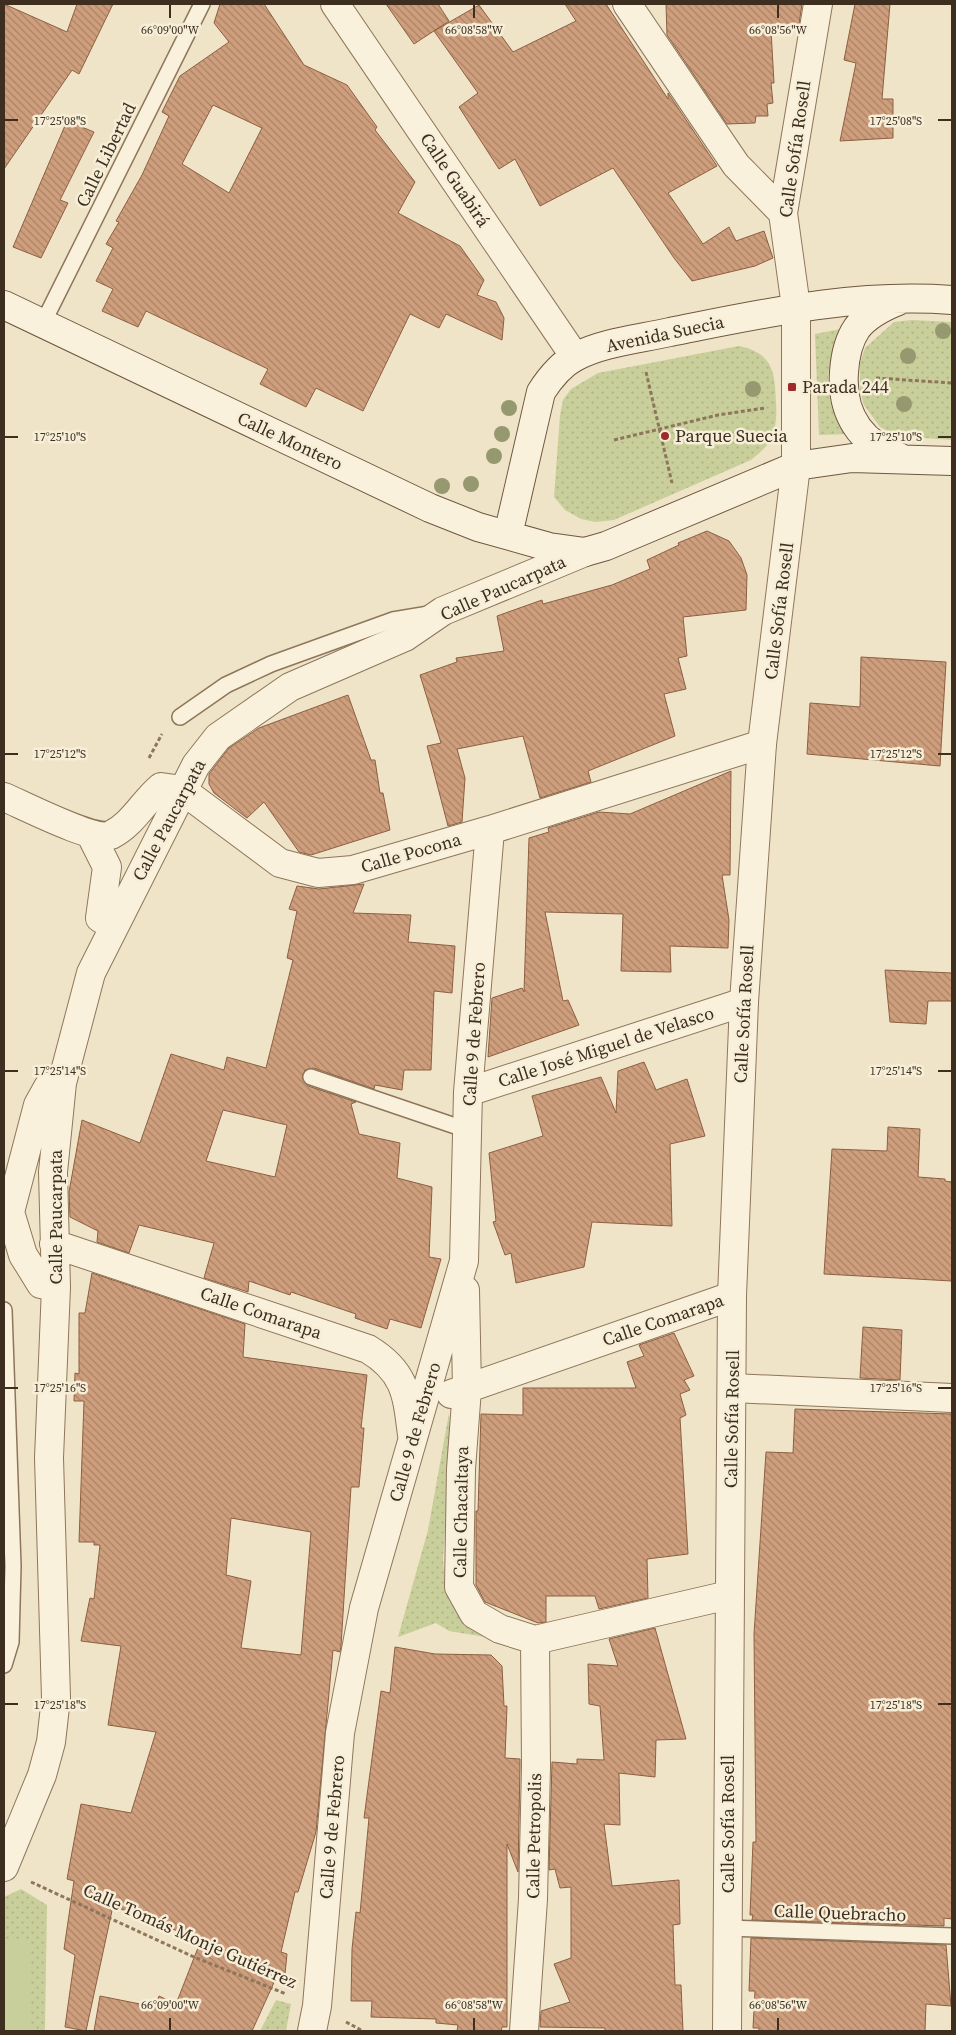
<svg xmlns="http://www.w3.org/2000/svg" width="956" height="2035" font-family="'Source Serif 4',serif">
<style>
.grass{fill:url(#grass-dots)}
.garden{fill:#c9cf9b}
.building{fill:url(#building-back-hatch);stroke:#8d5f41;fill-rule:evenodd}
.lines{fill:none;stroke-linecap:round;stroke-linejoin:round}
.service-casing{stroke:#8d765c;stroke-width:18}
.minor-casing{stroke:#8d765c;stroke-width:30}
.tertiary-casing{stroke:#8d765c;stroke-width:30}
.secondary-casing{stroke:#6f573f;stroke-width:30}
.path{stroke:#8d765c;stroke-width:3;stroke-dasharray:4 2.5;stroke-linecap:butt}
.service{stroke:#faf1dc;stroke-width:15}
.minor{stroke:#faf1dc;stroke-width:28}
.tertiary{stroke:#faf1dc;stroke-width:28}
.secondary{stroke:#faf1dc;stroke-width:28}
.tree{fill:#96986f}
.ticks{fill:none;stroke:#3d2e20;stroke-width:2}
.poi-dot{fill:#9e2a2b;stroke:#f7eed8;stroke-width:2}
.labels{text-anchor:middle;stroke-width:5;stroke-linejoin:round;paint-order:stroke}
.street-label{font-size:18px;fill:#3d2e20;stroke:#f7eed8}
.poi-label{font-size:18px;fill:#3d2e20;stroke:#f7eed8;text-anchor:start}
.ticks-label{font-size:12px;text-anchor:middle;fill:#3d2e20;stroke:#f7eed8;stroke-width:5;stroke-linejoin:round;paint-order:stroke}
</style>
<defs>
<pattern id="grass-dots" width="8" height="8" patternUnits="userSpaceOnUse" patternTransform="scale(1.25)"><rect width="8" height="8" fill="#c9cf9b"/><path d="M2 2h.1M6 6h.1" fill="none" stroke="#aeb285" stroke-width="1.8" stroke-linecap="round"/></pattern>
<pattern id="building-back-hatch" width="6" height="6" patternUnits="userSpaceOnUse" patternTransform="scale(1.25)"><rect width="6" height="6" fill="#cf9f7d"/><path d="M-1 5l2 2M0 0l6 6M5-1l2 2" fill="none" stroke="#a98266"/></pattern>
</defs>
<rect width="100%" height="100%" fill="#f0e4c8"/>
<!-- grass -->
<path class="grass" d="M912 320 952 322V440L896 436 880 427 864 405 860 391V363L865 348 894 322Z
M846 328C823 367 819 399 850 434L819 435 815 334Z
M739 346C773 353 775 372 776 403 777 417 776 432 768 444 763 450 757 455 751 460L614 520 596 522 581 519 565 510 554 497 560 415 563 400 571 389 598 373Z
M449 1413 451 1449 443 1559 445 1583 491 1638 449 1631 436 1623 398 1637 428 1530Z
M21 1889 47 1905 45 2031H4V1897Z
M276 2000 291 2004 286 2031H260Z"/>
<!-- garden -->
<path class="garden" d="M4 1940H29V2031H4Z"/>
<!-- building -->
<path class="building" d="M4 4 67 32 77 4H113L79 74 72 70 4 169Z
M220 4H264L304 65 347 85 377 127 375 130 415 182 398 213 460 246 484 280 477 295 496 302 504 318 502 340 446 314 439 328 410 314 363 411 316 388 306 407 260 384 268 369 146 311 138 327 102 311 113 289 96 281 113 248 106 244 119 222 116 221 142 175 169 116 162 112 180 76 229 42 214 23ZM213 105 262 128 229 193 182 164Z
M386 4H438L449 21 414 44Z
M565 4H606L668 99V93L717 166 668 193 703 244 729 227 736 241 764 231 773 258 755 266 692 281 674 258 613 168 540 206 515 159 499 169 459 107 478 93 434 31 479 5 513 52 576 21Z
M666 4H802L799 24 771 30 774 83H771L773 103 767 104 768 116H756L755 123 727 124 667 35Z
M855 4H890L882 99H893V138L840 141 856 63 844 60Z
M67 121 94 132 60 200 68 203 41 258 13 247Z
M707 531 729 541 741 558 747 575 746 610 683 617 687 656 678 658 686 689 664 694 675 736 588 771 591 782 540 798 523 736 457 749 465 778 462 822 448 826 427 746 441 743 420 675 457 662 456 658 504 651 497 616 542 600 543 604 612 585 650 569 647 560 679 545 678 543Z
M861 657 946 662 940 766 807 754 810 703 860 707Z
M348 695 371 760H375L380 793H383L390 830 311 855 299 852 264 802 247 818 214 793 209 784V774L229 748 259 728Z
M731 771 730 875H722L729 920 728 948 670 946 671 972 621 971 623 914 545 912 563 1001 568 1000 579 1025 488 1057 492 998 522 988 524 992 529 838 549 832 548 828 599 812 630 814Z
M364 884 353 913 411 915 408 942 455 946 452 993 434 991 431 1070H404L402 1090 375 1085 374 1089 314 1068 305 1070 302 1078 308 1086 356 1102 351 1104 359 1134 400 1143 397 1178 432 1187 429 1257 441 1259 421 1328 390 1319 387 1329 355 1318 356 1314 291 1292 290 1295 249 1281 248 1292 204 1278 214 1243 139 1225 129 1253 97 1242 98 1231 70 1217 69 1192 82 1120 140 1143 171 1054 224 1070 227 1057 266 1068 293 960 287 958 297 911 289 909 297 886 319 889ZM223 1110 287 1125 275 1177 206 1161Z
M885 970 952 973V1001H928L926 1024 890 1022Z
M644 1062 656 1090 687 1079 705 1136 670 1144 672 1226 592 1222 584 1267 516 1283 511 1253 505 1255 493 1222 496 1221 489 1153 543 1136 532 1096 601 1077 616 1113 618 1071Z
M888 1127 920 1129 918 1177 945 1179V1181L952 1182V1281L824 1274 832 1149 887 1151Z
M92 1273 245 1324 243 1357 367 1375 361 1428H364L359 1487H351L341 1646 340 1652 333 1650 316 1832 298 1892H295L281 1952 287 1954 285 1974 276 1978 252 2031H94L100 1996 155 2007 159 1996 176 2004 201 1940 113 1906 86 2031 65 2027 75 1955 64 1949 74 1881 67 1879 81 1804 131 1813 156 1732 108 1725 121 1646 81 1641 90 1598 94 1599 100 1545H94V1542H79L84 1401H74L75 1373 79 1374V1313H85ZM231 1518 311 1532 301 1655 241 1648 251 1581 226 1575Z
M863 1327 902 1330 900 1380 860 1378Z
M674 1333 694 1376 684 1380 690 1390 680 1394 686 1415 680 1418 688 1554 647 1559 648 1598 599 1609 595 1596H546V1622L538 1623 485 1602 476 1585V1511H478L481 1414 523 1415V1388H636L627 1362 644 1356 639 1345Z
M795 1409 952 1414V1919L944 1918V1926L752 1920 753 1915H750L753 1842H756L754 1634 766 1452 793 1453Z
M655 1628 686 1739 656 1740 655 1777 619 1773 620 1825 604 1824 612 1886 679 1880 680 1924 673 1925 675 1985H681L683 2031H605V2028L540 2027 541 2011 570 2002 554 1964 571 1958V1887L560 1888 555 1869 549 1870 552 1762 577 1764V1759L604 1760 600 1706 589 1704 588 1664 618 1666 609 1639Z
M395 1647 435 1654 491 1655 502 1666 504 1706H507L505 1758 520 1759V1766L518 1872 507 1844V2027H502L501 2031H457L458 2025 436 2023V2019L371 2017 372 2001H351L352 1949 356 1912 360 1913 369 1818H364L381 1691 390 1693Z
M751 1938 946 1945 951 2006 926 2004 925 2031H759V2028H753L755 1991H749Z"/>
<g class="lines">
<!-- service casing -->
<g class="service-casing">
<path id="service" d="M43 323 202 4
M180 717 226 685 271 664 393 620 429 614
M311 1077 467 1130
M4 1310 13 1566 11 1642 4 1665
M727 1928 952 1936"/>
</g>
<!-- minor casing -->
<g class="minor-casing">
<path id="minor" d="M627 4 736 165 783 213
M796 307 783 213 818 4
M4 797C23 805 95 842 111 835 133 824 143 802 161 787L182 790 280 863 318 873 353 870 490 830 762 744
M91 835 107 867 100 918 114 926
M468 1092 744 1002
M54 1244 368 1349C406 1372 407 1395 412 1435
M56 1287 41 1284 23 1255 10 1212 38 1105 48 1087 62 1083
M465 1290 467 1389 461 1469 459 1587 474 1614 500 1629 535 1640 729 1595
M733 1388 952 1398
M451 1394 732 1296
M4 1867 42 1775 51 1742 56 1698 49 1458 56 1287 53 1172 62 1083 91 973 196 765 218 737 290 687 405 637 443 611 585 552
M312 2031 317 2006 340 1733 364 1608 464 1261 468 1092 490 830
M524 2031 533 1899 536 1766 535 1640"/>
</g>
<!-- tertiary casing -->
<g class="tertiary-casing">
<path id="tertiary" d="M335 4 575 357
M727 2031 732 1296 744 1002 762 744 796 466V307"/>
</g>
<!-- secondary casing -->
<g class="secondary-casing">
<path id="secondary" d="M898 301C883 307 867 315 857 328 848 341 845 357 844 372 841 413 860 443 899 457
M4 305 430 508 478 527 549 547 585 552 606 546 796 466 852 458 952 461
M508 535 541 392C550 378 560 365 575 357 603 342 640 339 670 332 766 313 853 293 952 300"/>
</g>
<!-- path -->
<path class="path" d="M646 372 672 483
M876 378 952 383
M614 440 718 415 765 408
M149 758 162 734
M31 1882 194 1957 286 1994
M346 2022 363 2031"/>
<!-- service -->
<use href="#service" class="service"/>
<!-- minor -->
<use href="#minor" class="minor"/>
<!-- tertiary -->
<use href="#tertiary" class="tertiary"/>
<!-- secondary -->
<use href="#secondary" class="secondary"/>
</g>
<!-- trees -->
<g class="tree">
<circle cx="943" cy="331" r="8"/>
<circle cx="908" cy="356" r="8"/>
<circle cx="753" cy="389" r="8"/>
<circle cx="904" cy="404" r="8"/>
<circle cx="509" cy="408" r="8"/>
<circle cx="502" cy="434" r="8"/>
<circle cx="494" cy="456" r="8"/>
<circle cx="471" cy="484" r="8"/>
<circle cx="442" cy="486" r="8"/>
</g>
<!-- ticks -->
<path class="ticks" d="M170 5V18M474 5V18M778 5V18M5 120H18M938 120H951M5 437H18M938 437H951M5 754H18M938 754H951M5 1071H18M938 1071H951M5 1388H18M938 1388H951M5 1704H18M938 1704H951M170 2018V2030M474 2018V2030M778 2018V2030"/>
<!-- markers -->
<g class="poi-dot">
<rect x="787" y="382" width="10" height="10" rx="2.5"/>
<circle cx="665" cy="436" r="5"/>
</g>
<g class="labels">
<!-- street labels -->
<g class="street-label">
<text transform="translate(795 149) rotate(-82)" y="6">Calle Sofía Rosell</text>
<text transform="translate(106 155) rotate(-64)" y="6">Calle Libertad</text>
<text transform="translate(455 180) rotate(56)" y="6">Calle Guabirá</text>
<text transform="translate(665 334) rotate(-12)" y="6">Avenida Suecia</text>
<text transform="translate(290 441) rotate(25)" y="6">Calle Montero</text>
<text transform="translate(503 588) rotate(-24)" y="6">Calle Paucarpata</text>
<text transform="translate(779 611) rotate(-83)" y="6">Calle Sofía Rosell</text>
<text transform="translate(169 820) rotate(-62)" y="6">Calle Paucarpata</text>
<text transform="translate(411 853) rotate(-16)" y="6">Calle Pocona</text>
<text transform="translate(744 1014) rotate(-87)" y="6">Calle Sofía Rosell</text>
<text transform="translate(474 1034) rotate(-86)" y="6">Calle 9 de Febrero</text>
<text transform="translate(606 1047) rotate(-18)" y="6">Calle José Miguel de Velasco</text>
<text transform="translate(56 1217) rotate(-90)" y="6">Calle Paucarpata</text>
<text transform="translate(261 1313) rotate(19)" y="6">Calle Comarapa</text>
<text transform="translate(663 1320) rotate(-19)" y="6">Calle Comarapa</text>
<text transform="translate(732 1419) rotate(-89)" y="6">Calle Sofía Rosell</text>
<text transform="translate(415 1432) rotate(-74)" y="6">Calle 9 de Febrero</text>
<text transform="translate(461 1512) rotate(-89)" y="6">Calle Chacaltaya</text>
<text transform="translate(728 1824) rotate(-90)" y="6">Calle Sofía Rosell</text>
<text transform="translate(332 1827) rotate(-85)" y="6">Calle 9 de Febrero</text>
<text transform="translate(534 1836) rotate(-89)" y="6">Calle Petropolis</text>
<text transform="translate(840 1913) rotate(2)" y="6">Calle Quebracho</text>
<text transform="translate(190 1936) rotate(24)" y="6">Calle Tomás Monje Gutiérrez</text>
</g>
<!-- poi labels -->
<g class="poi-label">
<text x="802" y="393">Parada 244</text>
<text x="675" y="442">Parque Suecia</text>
</g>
</g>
<g class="ticks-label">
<text x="170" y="34">66°09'00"W</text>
<text x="474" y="34">66°08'58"W</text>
<text x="778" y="34">66°08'56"W</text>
<text x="60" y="125">17°25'08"S</text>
<text x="896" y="125">17°25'08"S</text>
<text x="60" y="441">17°25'10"S</text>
<text x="896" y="441">17°25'10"S</text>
<text x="60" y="758">17°25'12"S</text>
<text x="896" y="758">17°25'12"S</text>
<text x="60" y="1075">17°25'14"S</text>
<text x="896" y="1075">17°25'14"S</text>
<text x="60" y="1392">17°25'16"S</text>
<text x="896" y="1392">17°25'16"S</text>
<text x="60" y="1709">17°25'18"S</text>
<text x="896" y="1709">17°25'18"S</text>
<text x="170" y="2009">66°09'00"W</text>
<text x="474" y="2009">66°08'58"W</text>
<text x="778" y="2009">66°08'56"W</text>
</g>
<!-- border -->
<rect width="956" height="2035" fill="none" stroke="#3d2e20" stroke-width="10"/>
</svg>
